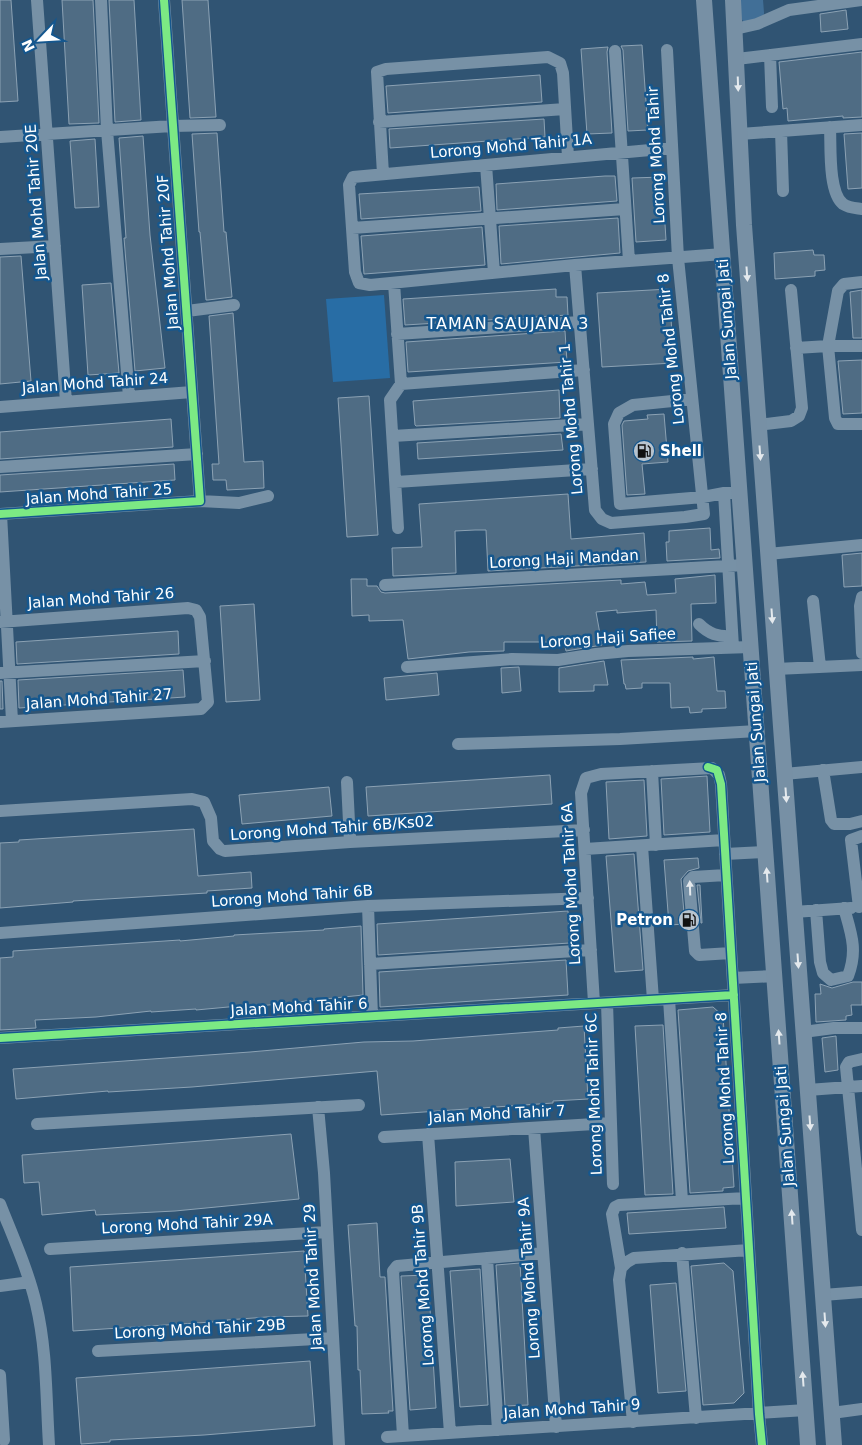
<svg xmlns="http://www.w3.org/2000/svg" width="862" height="1445" font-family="'DejaVu Sans',sans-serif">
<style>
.green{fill:#286da5}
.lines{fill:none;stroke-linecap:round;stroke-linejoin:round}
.river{stroke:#416f97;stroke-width:24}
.building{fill:#4f6c84;stroke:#8ca2b4}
.minor{stroke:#7791a6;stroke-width:12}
.major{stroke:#7790a5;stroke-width:16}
.cycleway-casing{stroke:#15578e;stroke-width:11}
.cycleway{stroke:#7ce984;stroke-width:8}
.oneway{fill:#e4e9ed}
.labels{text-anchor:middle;stroke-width:5;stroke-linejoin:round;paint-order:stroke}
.street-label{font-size:15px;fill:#fff;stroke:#15578e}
.poi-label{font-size:15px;font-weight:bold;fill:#fff;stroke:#15578e;text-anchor:start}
.neighbourhood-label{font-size:16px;letter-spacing:1px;fill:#fff;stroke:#15578e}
</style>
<rect width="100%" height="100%" fill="#305473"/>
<!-- green -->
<path class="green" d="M384 295 390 378 333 382 326 299Z"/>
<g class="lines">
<!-- river -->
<path class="river" d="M751 0 752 13"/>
</g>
<!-- building -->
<path class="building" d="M0 0H11L18 101 0 102Z
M62 0H93L99 123 69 124Z
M109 0H134L141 120 115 122Z
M182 0H208L216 117 190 118Z
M846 10 848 29 821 32 820 14Z
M642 45 648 130 628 131 623 50 621 46Z
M608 47 607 52 612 133 587 134 581 49Z
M862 52V117L843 118V116L788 121 787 108 783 109 779 62Z
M540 75 542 102 388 113 386 86Z
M544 119 545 137 390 148 389 129Z
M217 133 224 232H226L232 297 208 300H206L200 232H199L192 134Z
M862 133V188L848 189 844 134Z
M143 136 150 235 165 368 135 371 124 238H126L119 138Z
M95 139 99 207 75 208 70 141Z
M605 176H615L617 201 497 210 496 184Z
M662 177 666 240 636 242 632 178Z
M478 187H479L481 211 361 219 359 194Z
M618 218 620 253 501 264 499 226Z
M482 227 485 265 364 274 361 236Z
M813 250 814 255H824L825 270 815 271V276L775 279 774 253Z
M21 256 31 381 0 384V257Z
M111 283 119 373 88 375 82 285Z
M556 289V297H567L568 315 405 325 403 299Z
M669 289 674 363 602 367 597 293Z
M862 290V338H853L850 292Z
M233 313 244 462 263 461 264 488 227 490 226 480H213L212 464H219L209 316Z
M565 331 567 362 408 372 406 342Z
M862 360V413L843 414 838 361Z
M559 390 560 418 416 426 415 425 413 401Z
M369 396 378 535 347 537 338 398Z
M664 414 668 462 642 464 645 494 627 495 622 425 624 421 648 419 647 415Z
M171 419 173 447 0 459V432Z
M561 434 563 450 418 459 417 443Z
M174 464 175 480 0 492V475Z
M568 494 571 539 644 533 646 562 488 571 486 530H475L455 531 456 573 393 576 392 548 422 547 419 504Z
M710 528 711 550 719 549 720 558 667 561 666 542H669V531Z
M862 553V586L844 587 842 555Z
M715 575 716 603 691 604 692 641 657 642 656 610 617 613V610L596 612 602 645 566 651 564 642H504V651L469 652 408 659 403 620 369 621V615L352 616 351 579H367V586H377L381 592 385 593 621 580V584L645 582 647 595 676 593 675 579Z
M254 604 260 700 226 702 220 606Z
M178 631 179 654 17 664 16 642Z
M693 657V659L714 657 717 691H725L726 708 702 709V712L690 713 689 707 671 708 670 683H642V688L626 689 625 684H624L621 660Z
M604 661 608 685H594V691L559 692V668Z
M519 667 521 691 502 693 501 668Z
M183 670 185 697 19 708 18 680Z
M437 673 439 695 386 700 384 678Z
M0 681H2L3 709H0Z
M550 775 552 804 368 816 366 787Z
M707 776 710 832 664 835 661 779Z
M644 780 647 836 609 839 606 782Z
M329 787 332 816 242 824 239 795Z
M194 829 198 876 251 872 252 888 207 891V893L73 901V902L0 908V843L19 842V840Z
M634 854 643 970 615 972 606 856Z
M698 858 699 868 688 871 681 879 685 924 669 925 664 860Z
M697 885H700L702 923H701Z
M568 911 570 943 378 955 377 924Z
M361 926 363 995 240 1008 239 1006 196 1010V1009L151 1012V1011L96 1017 35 1020 36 1028 0 1030V958L13 957V951L180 940V941L234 936V935L324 930V929Z
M566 960 568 995 380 1007 379 972Z
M853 982H862V1005H851L852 1015 846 1016V1020L816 1022 815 994H821L820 984 832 988Z
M713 1007 723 1016 734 1187 723 1188V1191L690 1193 678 1010Z
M663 1025 673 1194 645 1195 635 1026Z
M584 1026 588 1099 553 1101V1103L381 1115 377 1071 192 1087 108 1092V1091L16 1099 13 1069 250 1052 364 1042 413 1041 558 1030V1028Z
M836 1036 838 1070 825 1072 822 1038Z
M291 1134 299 1199 175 1211 96 1215 95 1210 42 1215 39 1182 24 1183 22 1155Z
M510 1159 514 1202 456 1206 455 1162Z
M724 1207 726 1228 629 1234 627 1213Z
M377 1223 380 1277H385L393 1411H388L389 1413 362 1414 360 1370H358L357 1326H355L348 1225Z
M304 1251 308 1316 267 1317 227 1320V1321L73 1331 70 1267Z
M520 1263 528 1405 505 1406 496 1265Z
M724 1263 733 1271 744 1393 734 1403 703 1405 691 1266Z
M480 1269 488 1405 460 1407 450 1271Z
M428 1275 436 1408 410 1410 401 1276Z
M676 1283 686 1391 658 1393 650 1285Z
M310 1361 315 1426 204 1435 110 1440V1442L81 1444 76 1378Z"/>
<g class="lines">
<!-- minor -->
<path class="minor" d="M37 0 66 402
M101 0 107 130 129 397
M164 0 200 501
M735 29 757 24 789 10 862 0
M615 51 629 261
M770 55 772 107
M737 59 862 44
M379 122 565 109
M830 127C831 146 828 192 843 204 849 208 855 208 862 209
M781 131 783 191
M740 134 862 125
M0 137 172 126 220 125
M672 148 353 177 349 185 355 272 359 283 370 285 575 265 723 254
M486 165 494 273
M383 174 377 72 386 69 548 57 560 63 563 73 568 157
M352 228 625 209
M0 249 55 246
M575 265 595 510 602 519 611 523 685 517 704 514 678 258 667 50
M394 283 401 384 390 400 398 528
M187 311 234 305
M397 334 580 322
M862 346H828L835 418 838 424H862
M796 348 828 346 838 291 844 284 862 282
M401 384 584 370
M692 399 633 405 619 413 614 424 620 504 703 497 724 493H740
M0 407 192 392
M758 425 791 421 799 416 802 408 791 290
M393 436 588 424
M0 467 197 454
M396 482 592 469
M724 493 733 647
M0 514 200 501 239 503 268 496
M1 514 12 721
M768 554 862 545
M385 585 745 565
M862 597 860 606 862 653
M813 601 820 667
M0 622 188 608 196 610 200 617 208 702 201 709 0 722
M699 624C709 634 718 637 732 636
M407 667 512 659 558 660 596 654 628 651 751 647
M776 669 862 665
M0 673 205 661
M458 744 620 739 757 731
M823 770 831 820 834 824H850L862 821
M652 771 656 845
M784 774 862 767
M347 782 350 842
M0 811 192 799 204 802 211 818 213 841 220 849 225 851 350 842 584 830
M642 846 653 1000
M585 849 724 840
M725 854 766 852
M726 875 693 877 689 881 695 951 699 955 731 953
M368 906 372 1016
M859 907 851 840 862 836
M816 910 820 962 823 973 831 980 848 976C858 950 851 933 844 908
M794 912 851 908
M0 933 368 906 588 898
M370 964 591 950
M733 978 775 976
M669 999 682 1201
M594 1003 581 793 586 778 601 774 712 768 719 775 721 784 759 1414 762 1445
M607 1003 613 1184
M803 1032 834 1028H862
M0 1038 734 995
M862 1059 849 1062 846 1067 862 1230
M808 1090 862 1086
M318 1107 324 1173 339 1445
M37 1124 359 1105
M534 1128 556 1427
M428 1134 450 1433
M384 1137 611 1123
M0 1204C13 1237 28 1270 36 1304 47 1350 46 1398 49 1445
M50 1249 326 1232
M682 1253 696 1418
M487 1258 498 1430
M621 1268 627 1262 634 1258 749 1250
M0 1286 30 1282
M823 1295 862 1292
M98 1351 333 1338
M0 1375 4 1440
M832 1413 862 1409
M633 1422 619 1280 621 1268 612 1214 615 1207 619 1205 746 1198
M403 1436 393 1271 397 1266 543 1253
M387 1437 806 1410"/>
<!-- major -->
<path class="major" d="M704 0 808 1445
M733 0 744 225 834 1445"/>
<!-- cycleway casing -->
<g class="cycleway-casing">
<path id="cycleway" d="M0 514 200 501 164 0
M708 767 717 770 721 784 759 1414 762 1445
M0 1038 734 995"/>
</g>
<!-- cycleway -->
<use href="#cycleway" class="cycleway"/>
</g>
<!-- one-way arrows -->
<defs><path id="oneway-solid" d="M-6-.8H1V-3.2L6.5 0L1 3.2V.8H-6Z" transform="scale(1.25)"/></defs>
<g class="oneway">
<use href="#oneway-solid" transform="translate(738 84) rotate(88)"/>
<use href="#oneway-solid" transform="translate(747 274) rotate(86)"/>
<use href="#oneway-solid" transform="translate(760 453) rotate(86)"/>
<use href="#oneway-solid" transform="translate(772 616) rotate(86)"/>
<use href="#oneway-solid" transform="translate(786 795) rotate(86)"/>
<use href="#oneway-solid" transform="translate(767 875) rotate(-94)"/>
<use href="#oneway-solid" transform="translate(690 888) rotate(-92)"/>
<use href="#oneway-solid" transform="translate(798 961) rotate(86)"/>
<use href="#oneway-solid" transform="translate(779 1037) rotate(-94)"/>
<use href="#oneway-solid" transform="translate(810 1123) rotate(86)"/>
<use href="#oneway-solid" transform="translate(792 1217) rotate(-94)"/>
<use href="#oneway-solid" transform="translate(825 1320) rotate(86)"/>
<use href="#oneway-solid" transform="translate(803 1379) rotate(-94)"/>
</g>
<!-- icons -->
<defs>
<g id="fuel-disc" transform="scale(1.125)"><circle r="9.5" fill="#b7c3ce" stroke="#15578e"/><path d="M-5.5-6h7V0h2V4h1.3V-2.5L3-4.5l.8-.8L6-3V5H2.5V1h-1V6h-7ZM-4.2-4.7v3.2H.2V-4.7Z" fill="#111"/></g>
</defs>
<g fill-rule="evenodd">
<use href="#fuel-disc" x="644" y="451"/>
<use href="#fuel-disc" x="689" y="920"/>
</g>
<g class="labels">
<!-- street labels -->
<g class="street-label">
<text transform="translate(511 146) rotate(-5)" y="5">Lorong Mohd Tahir 1A</text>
<text transform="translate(656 155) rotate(-93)" y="5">Lorong Mohd Tahir</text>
<text transform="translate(36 202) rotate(-94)" y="5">Jalan Mohd Tahir 20E</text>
<text transform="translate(168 252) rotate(-94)" y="5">Jalan Mohd Tahir 20F</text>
<text transform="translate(727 319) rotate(-94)" y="5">Jalan Sungai Jati</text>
<text transform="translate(671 349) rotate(-96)" y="5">Lorong Mohd Tahir 8</text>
<text transform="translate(95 383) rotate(-4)" y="5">Jalan Mohd Tahir 24</text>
<text transform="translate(571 419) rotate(-95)" y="5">Lorong Mohd Tahir 1</text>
<text transform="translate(99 494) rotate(-4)" y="5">Jalan Mohd Tahir 25</text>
<text transform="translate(564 559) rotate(-3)" y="5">Lorong Haji Mandan</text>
<text transform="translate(101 598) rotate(-4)" y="5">Jalan Mohd Tahir 26</text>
<text transform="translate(608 638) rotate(-4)" y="5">Lorong Haji Safiee</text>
<text transform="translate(99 699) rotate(-4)" y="5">Jalan Mohd Tahir 27</text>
<text transform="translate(756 722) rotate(-94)" y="5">Jalan Sungai Jati</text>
<text transform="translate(332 828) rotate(-4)" y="5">Lorong Mohd Tahir 6B/Ks02</text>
<text transform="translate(571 884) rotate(-93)" y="5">Lorong Mohd Tahir 6A</text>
<text transform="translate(292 896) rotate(-4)" y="5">Lorong Mohd Tahir 6B</text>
<text transform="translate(299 1007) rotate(-3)" y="5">Jalan Mohd Tahir 6</text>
<text transform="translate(725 1088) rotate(-93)" y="5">Lorong Mohd Tahir 8</text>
<text transform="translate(594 1094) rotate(-92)" y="5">Lorong Mohd Tahir 6C</text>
<text transform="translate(497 1114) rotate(-3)" y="5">Jalan Mohd Tahir 7</text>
<text transform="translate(785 1126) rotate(-94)" y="5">Jalan Sungai Jati</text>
<text transform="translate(187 1224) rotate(-3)" y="5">Lorong Mohd Tahir 29A</text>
<text transform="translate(313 1277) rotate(-93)" y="5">Jalan Mohd Tahir 29</text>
<text transform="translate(529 1278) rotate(-94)" y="5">Lorong Mohd Tahir 9A</text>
<text transform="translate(423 1285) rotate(-94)" y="5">Lorong Mohd Tahir 9B</text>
<text transform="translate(200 1329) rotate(-3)" y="5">Lorong Mohd Tahir 29B</text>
<text transform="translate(572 1409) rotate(-4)" y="5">Jalan Mohd Tahir 9</text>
</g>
<!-- poi labels -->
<g class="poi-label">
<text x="660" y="456">Shell</text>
<text x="673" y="925" text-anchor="end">Petron</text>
</g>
<!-- neighbourhood labels -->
<g class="neighbourhood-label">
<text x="508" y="329">TAMAN SAUJANA 3</text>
</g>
</g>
<!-- north arrow -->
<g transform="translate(40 40) rotate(245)" stroke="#15578e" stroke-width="4" paint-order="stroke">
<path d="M0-4L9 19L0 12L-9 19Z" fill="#ffffff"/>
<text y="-8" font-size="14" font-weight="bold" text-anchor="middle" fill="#ffffff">N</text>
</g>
</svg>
